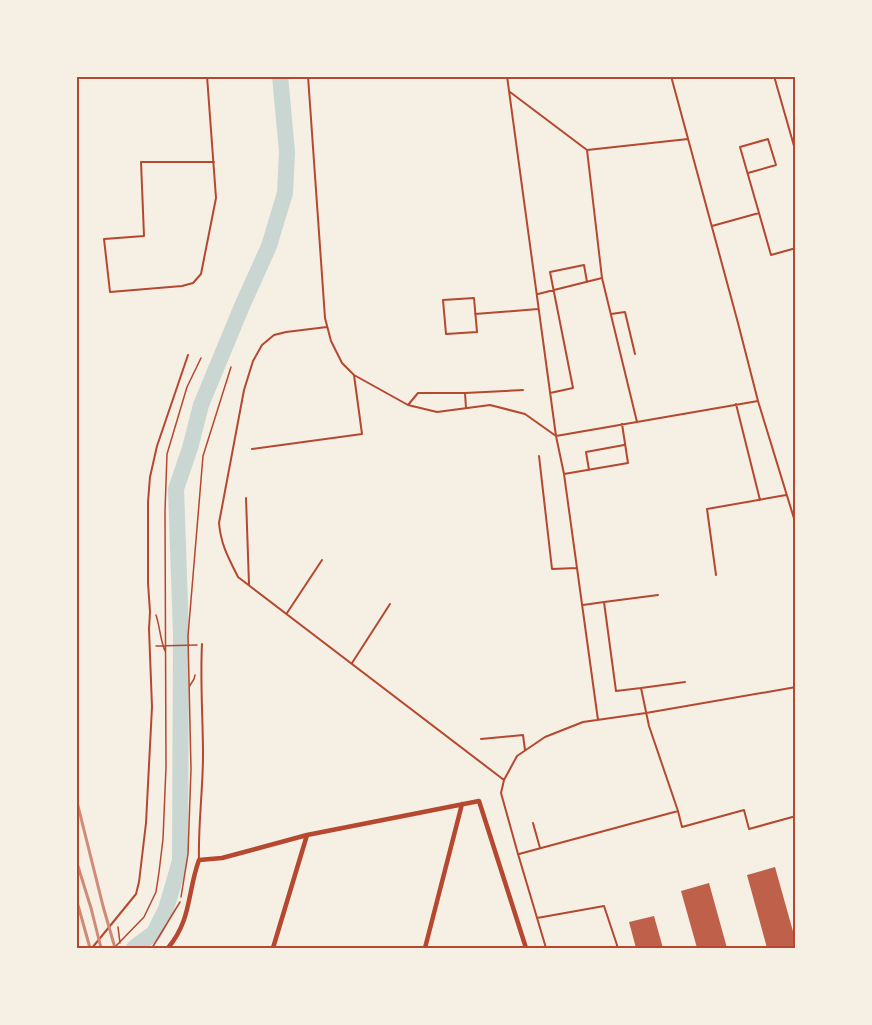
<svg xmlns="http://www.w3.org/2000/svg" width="872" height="1025" font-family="Roboto,sans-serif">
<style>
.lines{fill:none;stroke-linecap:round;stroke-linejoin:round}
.river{stroke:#c9d6d2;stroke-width:16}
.building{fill:#bf614a}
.path{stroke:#b5482f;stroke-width:1.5}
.service{stroke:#b5482f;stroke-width:2}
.minor{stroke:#b5482f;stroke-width:4.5}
.rail{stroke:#cf8b77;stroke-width:3}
.neatline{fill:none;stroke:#b5482f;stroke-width:2}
</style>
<rect width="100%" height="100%" fill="#f6efe4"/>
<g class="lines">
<!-- river -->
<path class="river" d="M134 948 154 933 166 909 180 861 181 634 176 489 190 448 201 405 242 306 269 246 285 193 287 152 280 76"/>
</g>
<!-- building -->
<path class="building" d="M775 867 796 942V948H767L747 875Z
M709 883 727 948H697L681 891Z
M654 916 663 948H636L629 922Z"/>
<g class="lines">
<!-- path -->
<path class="path" d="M156 615C160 627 160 639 165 651
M156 646 197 645
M189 687 194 679 195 675
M181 897 188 854 191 769 188 636 203 456 231 367
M118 927 120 943
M114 948 144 917 156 892 159 872 163 839 166 767 165 511 167 454 187 387 201 358
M152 948 180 902"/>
<!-- service -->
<path class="service" d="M207 76 216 198 201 274 193 283 182 286 110 292 104 239 144 236 141 162H214
M308 76 325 318 331 341 342 363 354 375 408 405 437 412 490 405 525 414 556 436 564 474 598 720
M507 76 556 436 758 401
M671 76 738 323 758 401 796 525
M774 76 796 153
M510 92 587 150 688 139
M587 150 602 278
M748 173 776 165 768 139 740 147 759 213
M712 226 759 213 771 255 796 248
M538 294 602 278 637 422
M474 298 477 332 446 334 443 300Z
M475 314 538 309
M611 314 625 312 635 354
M327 327 286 332 274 335 262 345 253 361 244 390 219 523C221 545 228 557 238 577L504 780
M550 393 573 388 550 272 584 265 587 282
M736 404 760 500
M408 405 418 393H465
M466 408 465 393 523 390
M252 449 362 434 354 375
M539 456 552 569 577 568
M589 470 586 452 624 445
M564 474 628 463 622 424
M246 498 249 584
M716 575 707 509 786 495
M583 605 604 602
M287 613 322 560
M352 663 390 604
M641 688 616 691 604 602 658 595
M481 739 523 735 525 750
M678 811 649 726 641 688 685 682
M533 823 540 848
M519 854 678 811 682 827 744 810 749 829 796 816
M199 860C198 825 203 790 203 755 203 718 200 681 202 644
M537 918 604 906 618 948
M92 948 136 894 139 882 146 823 152 707 149 629 150 612 148 583V502L150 477 157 446 188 355
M546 948 518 854 501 793 504 780 517 756 545 737 583 722 646 713 796 687"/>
<!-- minor -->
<path class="minor" d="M168 948C192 919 187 893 199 860L222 858 307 835
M273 948 307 835 479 801 526 948
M425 948 462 804"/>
<!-- rail -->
<path class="rail" d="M76 798 103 906 115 948
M76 860 91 908 101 948
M76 898 90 948"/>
</g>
<!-- border -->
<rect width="872" height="1025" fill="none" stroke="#f6efe4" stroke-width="156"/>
<rect x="78" y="78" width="716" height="869" class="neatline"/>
</svg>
